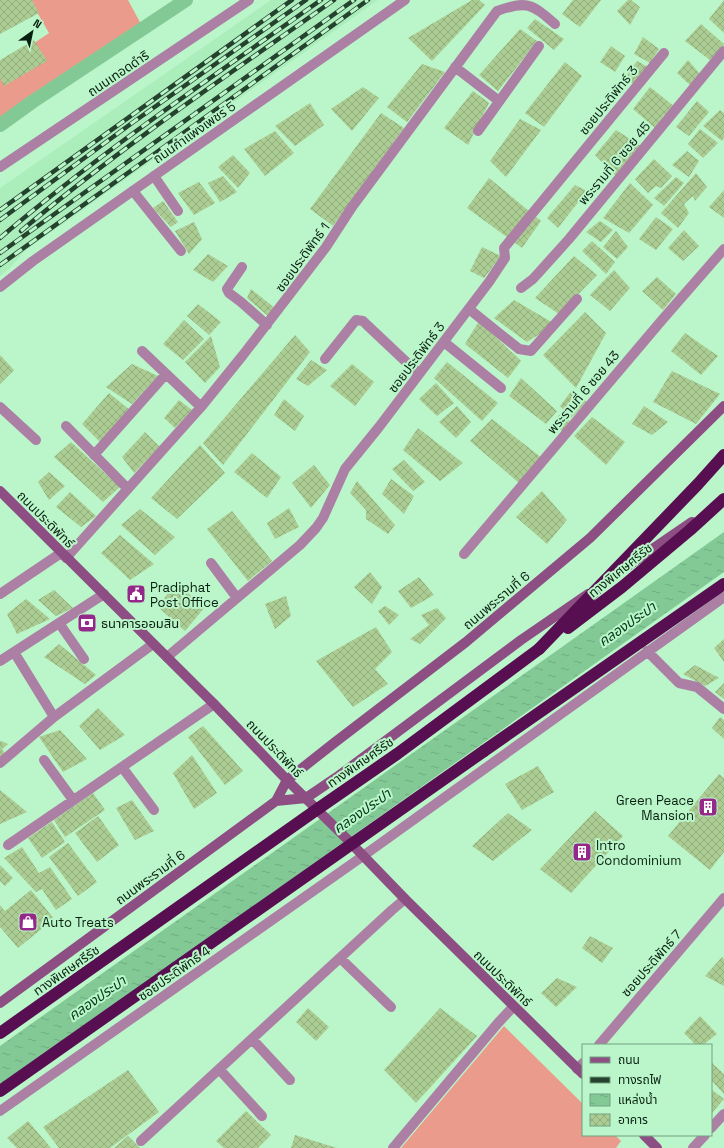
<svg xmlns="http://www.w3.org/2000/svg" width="724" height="1148" font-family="'Space Grotesk','Noto Sans Thai',sans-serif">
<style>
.built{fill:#abeebc}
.grass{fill:#eb9b8b}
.water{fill:url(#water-ripples)}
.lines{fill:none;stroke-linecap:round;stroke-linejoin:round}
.canal{stroke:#82c996;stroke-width:14}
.building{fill:url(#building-cross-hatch)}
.minor{stroke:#ac80a5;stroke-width:10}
.tertiary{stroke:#ac80a5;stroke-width:10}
.secondary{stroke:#8d4e84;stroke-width:10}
.motorway{stroke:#580f51;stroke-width:12}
.rail-casing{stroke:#25422e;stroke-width:4.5}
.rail{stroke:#bbf6ca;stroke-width:3;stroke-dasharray:9;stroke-linecap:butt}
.motorway-bridge{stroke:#580f51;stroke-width:12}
.labels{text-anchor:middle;stroke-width:4;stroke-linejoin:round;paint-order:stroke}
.street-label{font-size:13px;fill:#082010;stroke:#bbf6ca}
.poi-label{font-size:13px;fill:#082010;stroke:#bbf6ca;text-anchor:start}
.water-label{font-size:14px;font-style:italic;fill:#003918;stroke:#bbf6ca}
</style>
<defs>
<pattern id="water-ripples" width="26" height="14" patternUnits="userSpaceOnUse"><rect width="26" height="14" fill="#82c996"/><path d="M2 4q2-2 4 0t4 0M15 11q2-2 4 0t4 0" fill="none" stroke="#6fac80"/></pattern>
<pattern id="building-cross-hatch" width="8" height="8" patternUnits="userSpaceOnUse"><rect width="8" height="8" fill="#abcc92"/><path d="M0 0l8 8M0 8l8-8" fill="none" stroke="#92af7d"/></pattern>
</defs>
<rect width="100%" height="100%" fill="#bbf6ca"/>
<!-- built -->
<path class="built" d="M271 0H378L26 250 9 269 0 276V188Z"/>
<!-- grass -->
<path class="grass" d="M30 0H128L141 24 0 118V66L49 33Z
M504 1026 583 1104V1135H615L621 1141 616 1148H401Z"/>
<!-- water -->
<path class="water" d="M724 532V572L0 1086V1046Z"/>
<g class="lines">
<!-- canal -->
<path class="canal" d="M0 125 32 102 186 0"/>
</g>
<!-- building -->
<path class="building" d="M0 0H32L39 13 0 34Z
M472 0H479L485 5 432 61 408 38Z
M573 0H601L580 27 562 14Z
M628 0H631L640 7 630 25 617 11Z
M724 0V33L709 19Z
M535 19 564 39 554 50 527 28Z
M701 24 724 44 710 60 685 41Z
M520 29 537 41 498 91 479 75Z
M643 37 659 49 650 63 634 54Z
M34 40 47 61 4 86 0 78V60Z
M611 46 625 56 615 72 600 62Z
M688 60 700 74 691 86 677 73Z
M637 61 648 67 633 84 626 76Z
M565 62 582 76 544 127 525 113Z
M422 64 445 72 407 122 387 107Z
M363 87 379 98 352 131 331 109Z
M650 87 675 107 663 116 655 128 633 109Z
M473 91 489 103 468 145 444 128Z
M697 101 709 112 689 136 676 127Z
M310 103 324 125 295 146 275 126Z
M720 110 724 113V138L722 141 703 126Z
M381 113 404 128 333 226 310 209Z
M520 119 541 130 506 177 490 161Z
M700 129 718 143 703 158 688 144Z
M616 130 641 146 616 176 595 155Z
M275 131 294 153 265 176 244 149Z
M687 151 699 161 689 177 672 165Z
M233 155 250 173 238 188 218 167Z
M654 159 672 176 661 188 656 186 648 193 635 179Z
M696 173 707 187 695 201 693 196 684 204 689 213 678 228 661 213Z
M223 176 237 192 220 202 208 183Z
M676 177 684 183 664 206 654 198Z
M489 178 541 221 522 248 467 208Z
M199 182 215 203 194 215 178 193Z
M630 183 653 205 629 233 603 218Z
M575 185 587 191 558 228 547 218Z
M724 190V218L709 207Z
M163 201 178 222 171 227 153 208Z
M656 217 673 229 656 250 639 239Z
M600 221 613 230 601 242 586 232Z
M194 222 202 239 189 254 175 231Z
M684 230 699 246 683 261 668 248Z
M616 231 628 247 617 259 603 247Z
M592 241 615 262 606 274 582 251Z
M482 247 501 256 484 278 470 271Z
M208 254 228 266 213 282 193 270Z
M574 256 597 275 559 314 535 298Z
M614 270 630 288 610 311 590 295Z
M657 277 676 294 663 310 642 291Z
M251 289 275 308 269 317 247 298Z
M514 300 555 324 527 342 494 318Z
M198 304 221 322 209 335 187 316Z
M585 312 606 333 576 388 543 355Z
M184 320 204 339 183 360 163 344Z
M479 321 521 361 508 378 465 344Z
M685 333 718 356 701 375 671 351Z
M295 335 310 352 223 465 203 443Z
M211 336 220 367 205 383 185 362Z
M0 355 14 370 0 384Z
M311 360 327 370 308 386 296 379Z
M447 362 498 403 482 421 434 378Z
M132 364 158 376 132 404 106 387Z
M352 364 374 382 355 406 330 386Z
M672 371 720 394 696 424 653 402Z
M521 378 557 411 546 424 509 396Z
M436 383 454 403 437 416 419 399Z
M572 390 587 402 571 418 560 406Z
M109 393 130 410 100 442 82 424Z
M284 399 304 416 295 431 274 415Z
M179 400 192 410 175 428 164 418Z
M457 406 471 422 456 438 439 422Z
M644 406 668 422 652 435 632 424Z
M559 415 570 421 563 431 551 426Z
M592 417 625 442 606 465 574 436Z
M492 419 542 458 519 483 470 441Z
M418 428 463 463 440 481 403 450Z
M145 432 160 447 134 473 122 457Z
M71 442 120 487 103 502 54 457Z
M200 445 225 473 177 519 151 498Z
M252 453 281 477 267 498 234 472Z
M404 460 425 482 413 491 392 469Z
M314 465 330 485 311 508 292 483Z
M49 472 65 486 49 500 38 482Z
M391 479 414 496 404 514 382 494Z
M357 481 395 525 388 534 366 519V510L350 493Z
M542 491 567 520 547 544 516 517Z
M70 492 96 516 81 527 56 507Z
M289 508 299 527 275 539 267 523Z
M140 509 175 537 155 555 121 525Z
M232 511 272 561 248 581 207 529Z
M120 535 154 564 130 580 101 553Z
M370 572 382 587 372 604 354 587Z
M419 577 434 595 411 608 398 591Z
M175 583 205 607 185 631 158 607Z
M54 590 73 608 56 616 38 600Z
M286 596 291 616 275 629 265 604Z
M26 599 50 619 17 634 7 614Z
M385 606 399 615 389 625 378 611Z
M437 608 446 618 420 644 410 639 429 625 421 615Z
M376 627 392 652 375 669 388 684 353 707 316 661Z
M724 639V662L714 648Z
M59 644 96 675 85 684 44 657Z
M695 665 719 678 705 686 683 674Z
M724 683V699L715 692Z
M98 708 125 735 100 750 79 726Z
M720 717 724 720V739L712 728Z
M203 726 243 771 225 785 188 737Z
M60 730 87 759 63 772 39 737Z
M0 741H1L8 744 2 749 5 753 0 758Z
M192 755 217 793 194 809 173 773Z
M538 766 554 792 522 810 505 784Z
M719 774 724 778V852L710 870 668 836Z
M0 790 27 812 0 824Z
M93 793 105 810 65 837 54 820Z
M132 800 154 831 135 840 116 808Z
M595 811 623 836 571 893 540 869Z
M508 813 532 830 493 861 472 846Z
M98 816 119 845 97 862 75 833Z
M52 822 65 842 42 858 28 838Z
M68 843 97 882 78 896 49 857Z
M22 847 39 873 50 867 72 899 56 910 42 889 36 892 4 858Z
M0 865 13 878 5 886 0 881Z
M31 890 54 919 18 948 0 927V905L5 911Z
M590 936 613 948 602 963 582 948Z
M722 957 724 959V986L705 976Z
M557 978 577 987 556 1007 541 993Z
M308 1008 329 1027 316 1041 296 1022Z
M440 1008 477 1036 416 1103 384 1070Z
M700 1016 717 1034 703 1045H696L684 1033Z
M711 1062 724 1074V1094L711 1080Z
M128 1070 159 1112 110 1148H59L43 1127Z
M711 1089 724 1099 711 1114Z
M246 1111 271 1135 258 1148H224L216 1141Z
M28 1121 51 1148H17L7 1138Z
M295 1135 337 1148H291Z
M128 1136 140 1148H114Z"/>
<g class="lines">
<!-- minor -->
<path class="minor" d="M455 67 499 101
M478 131 539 46
M154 176 178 211
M133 191 181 251
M242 267 227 289 229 293 241 302 267 325
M521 288 533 279 569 239 724 51
M469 309 519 349 531 351 577 299
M444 342 501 388
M142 351 201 407
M325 359 356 320 363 321 367 325 419 374
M0 407 36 440
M66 426 128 489
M94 455 166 374
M464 554 662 320 724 249
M66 558 201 407 243 355 326 247 352 207 497 11C527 0 532 4 555 24
M211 563 237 598
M0 594 61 553
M59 623 84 659
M647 651 679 683 697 687 724 709
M14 652 54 717
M167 657 300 545 316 528 323 518 345 469 379 427 489 282 505 258 504 248 664 53
M0 661 104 594
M44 760 73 800
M0 763 54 717 153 644
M122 767 154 810
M8 845 214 704
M363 856 724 597
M340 958 391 1007
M252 1039 290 1080
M599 1045 724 898
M219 1069 262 1116
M577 1069 583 1063
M711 1128 724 1114
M141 1141 392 910 405 899
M393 1148 498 1023 513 1007
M693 1148 705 1135"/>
<!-- tertiary -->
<path class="tertiary" d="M0 167 249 0
M0 287 33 261 154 176 405 0
M0 1111 363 856"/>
<!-- secondary -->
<path class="secondary" d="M0 491 214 704 287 780 347 839 405 899 583 1074
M616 574 692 522
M276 801 306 798 337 777 521 640 588 594
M0 1003 276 801 287 780 334 743 466 642 590 538 724 406
M644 1135 657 1148"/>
<!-- motorway -->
<path class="motorway" d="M484 751 724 584
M319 808 397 754 539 649"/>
<!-- rail casing -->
<g class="rail-casing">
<path id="rail" d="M0 210 292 0
M0 220 132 123 306 0
M21 231C121 147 228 75 334 0
M0 238C102 151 212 77 321 0
M0 253 354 0
M0 265 368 0"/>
</g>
<!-- rail -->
<use href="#rail" class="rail"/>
<!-- motorway-bridge -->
<path class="motorway-bridge" d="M568 628 622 587 690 530 724 499
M539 649 698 484 724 455
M0 1033 319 808
M0 1091 484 751"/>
</g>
<!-- icons -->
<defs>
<g id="civic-square" transform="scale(1)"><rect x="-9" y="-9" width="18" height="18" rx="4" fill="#95298a" stroke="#bbf6ca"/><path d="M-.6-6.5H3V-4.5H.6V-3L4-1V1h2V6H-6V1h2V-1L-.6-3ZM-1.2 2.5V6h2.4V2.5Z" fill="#fff"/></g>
<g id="bank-square" transform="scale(1)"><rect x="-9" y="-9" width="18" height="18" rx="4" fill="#95298a" stroke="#bbf6ca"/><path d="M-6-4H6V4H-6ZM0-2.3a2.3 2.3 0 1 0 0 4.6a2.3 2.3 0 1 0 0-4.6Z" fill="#fff"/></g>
<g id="building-square" transform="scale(1)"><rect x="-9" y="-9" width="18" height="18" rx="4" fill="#95298a" stroke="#bbf6ca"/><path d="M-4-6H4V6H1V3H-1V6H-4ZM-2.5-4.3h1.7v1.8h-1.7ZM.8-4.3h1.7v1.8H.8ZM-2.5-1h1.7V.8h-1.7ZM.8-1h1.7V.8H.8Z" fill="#fff"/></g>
<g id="shop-square" transform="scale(1)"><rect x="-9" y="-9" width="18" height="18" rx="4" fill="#95298a" stroke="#bbf6ca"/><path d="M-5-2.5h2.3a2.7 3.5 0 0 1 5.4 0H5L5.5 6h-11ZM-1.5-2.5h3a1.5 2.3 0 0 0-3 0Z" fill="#fff"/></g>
</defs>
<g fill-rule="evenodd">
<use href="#civic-square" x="136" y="594"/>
<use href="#bank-square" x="87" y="623"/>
<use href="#building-square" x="708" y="807"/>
<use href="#building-square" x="582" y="852"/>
<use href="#shop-square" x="28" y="922"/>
</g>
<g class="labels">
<!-- street labels -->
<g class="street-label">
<text transform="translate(118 73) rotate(-34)" y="5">ถนนเทอดดำริ</text>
<text transform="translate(608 100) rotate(-51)" y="5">ซอยประดิพัทธ์ 3</text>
<text transform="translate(194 132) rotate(-35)" y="5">ถนนกำแพงเพชร 5</text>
<text transform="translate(614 163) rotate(-50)" y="5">พระรามที่ 6 ซอย 45</text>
<text transform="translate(302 257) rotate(-54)" y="5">ซอยประดิพัทธ์ 1</text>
<text transform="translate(416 357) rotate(-53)" y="5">ซอยประดิพัทธ์ 3</text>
<text transform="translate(583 392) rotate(-50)" y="5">พระรามที่ 6 ซอย 43</text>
<text transform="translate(46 519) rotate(45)" y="5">ถนนประดิพัทธ์</text>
<text transform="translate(620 570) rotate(-39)" y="5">ทางพิเศษศรีรัช</text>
<text transform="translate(496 600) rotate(-40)" y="5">ถนนพระรามที่ 6</text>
<text transform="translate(275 748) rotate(46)" y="5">ถนนประดิพัทธ์</text>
<text transform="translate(360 762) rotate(-35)" y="5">ทางพิเศษศรีรัช</text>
<text transform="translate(150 877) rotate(-36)" y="5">ถนนพระรามที่ 6</text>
<text transform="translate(651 963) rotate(-49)" y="5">ซอยประดิพัทธ์ 7</text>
<text transform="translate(66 970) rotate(-35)" y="5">ทางพิเศษศรีรัช</text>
<text transform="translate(174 973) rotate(-35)" y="5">ซอยประดิพัทธ์ 4</text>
<text transform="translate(503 978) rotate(44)" y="5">ถนนประดิพัทธ์</text>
</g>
<!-- poi labels -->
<g class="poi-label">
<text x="150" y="592">Pradiphat<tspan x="150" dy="15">Post Office</tspan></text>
<text x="101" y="628">ธนาคารออมสิน</text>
<text x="694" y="805" text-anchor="end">Green Peace<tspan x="694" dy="15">Mansion</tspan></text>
<text x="596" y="850">Intro<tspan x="596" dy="15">Condominium</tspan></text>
<text x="42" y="927">Auto Treats</text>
</g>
<!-- water labels -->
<g class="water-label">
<text transform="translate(627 624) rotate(-35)" y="5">คลองประปา</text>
<text transform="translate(362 811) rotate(-35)" y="5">คลองประปา</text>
<text transform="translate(97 998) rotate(-35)" y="5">คลองประปา</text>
</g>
</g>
<!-- legend -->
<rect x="582" y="1044" width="130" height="92" fill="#bbf6ca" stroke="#73a080"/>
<rect x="590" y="1057" width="20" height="6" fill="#8d4e84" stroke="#73a080"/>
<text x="618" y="1064" font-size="12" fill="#082010">ถนน</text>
<rect x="590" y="1077" width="20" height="6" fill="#25422e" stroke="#73a080"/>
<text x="618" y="1084" font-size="12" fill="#082010">ทางรถไฟ</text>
<rect x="590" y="1094" width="20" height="12" fill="url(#water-ripples)" stroke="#73a080"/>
<text x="618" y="1104" font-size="12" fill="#082010">แหล่งน้ำ</text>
<rect x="590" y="1114" width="20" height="12" fill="url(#building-cross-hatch)" stroke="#73a080"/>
<text x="618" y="1124" font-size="12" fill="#082010">อาคาร</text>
<!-- north arrow -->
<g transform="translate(32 32) rotate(33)" stroke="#bbf6ca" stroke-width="3" paint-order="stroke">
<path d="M0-3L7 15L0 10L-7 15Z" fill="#082010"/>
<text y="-6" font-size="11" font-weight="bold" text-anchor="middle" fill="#082010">N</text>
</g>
</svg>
